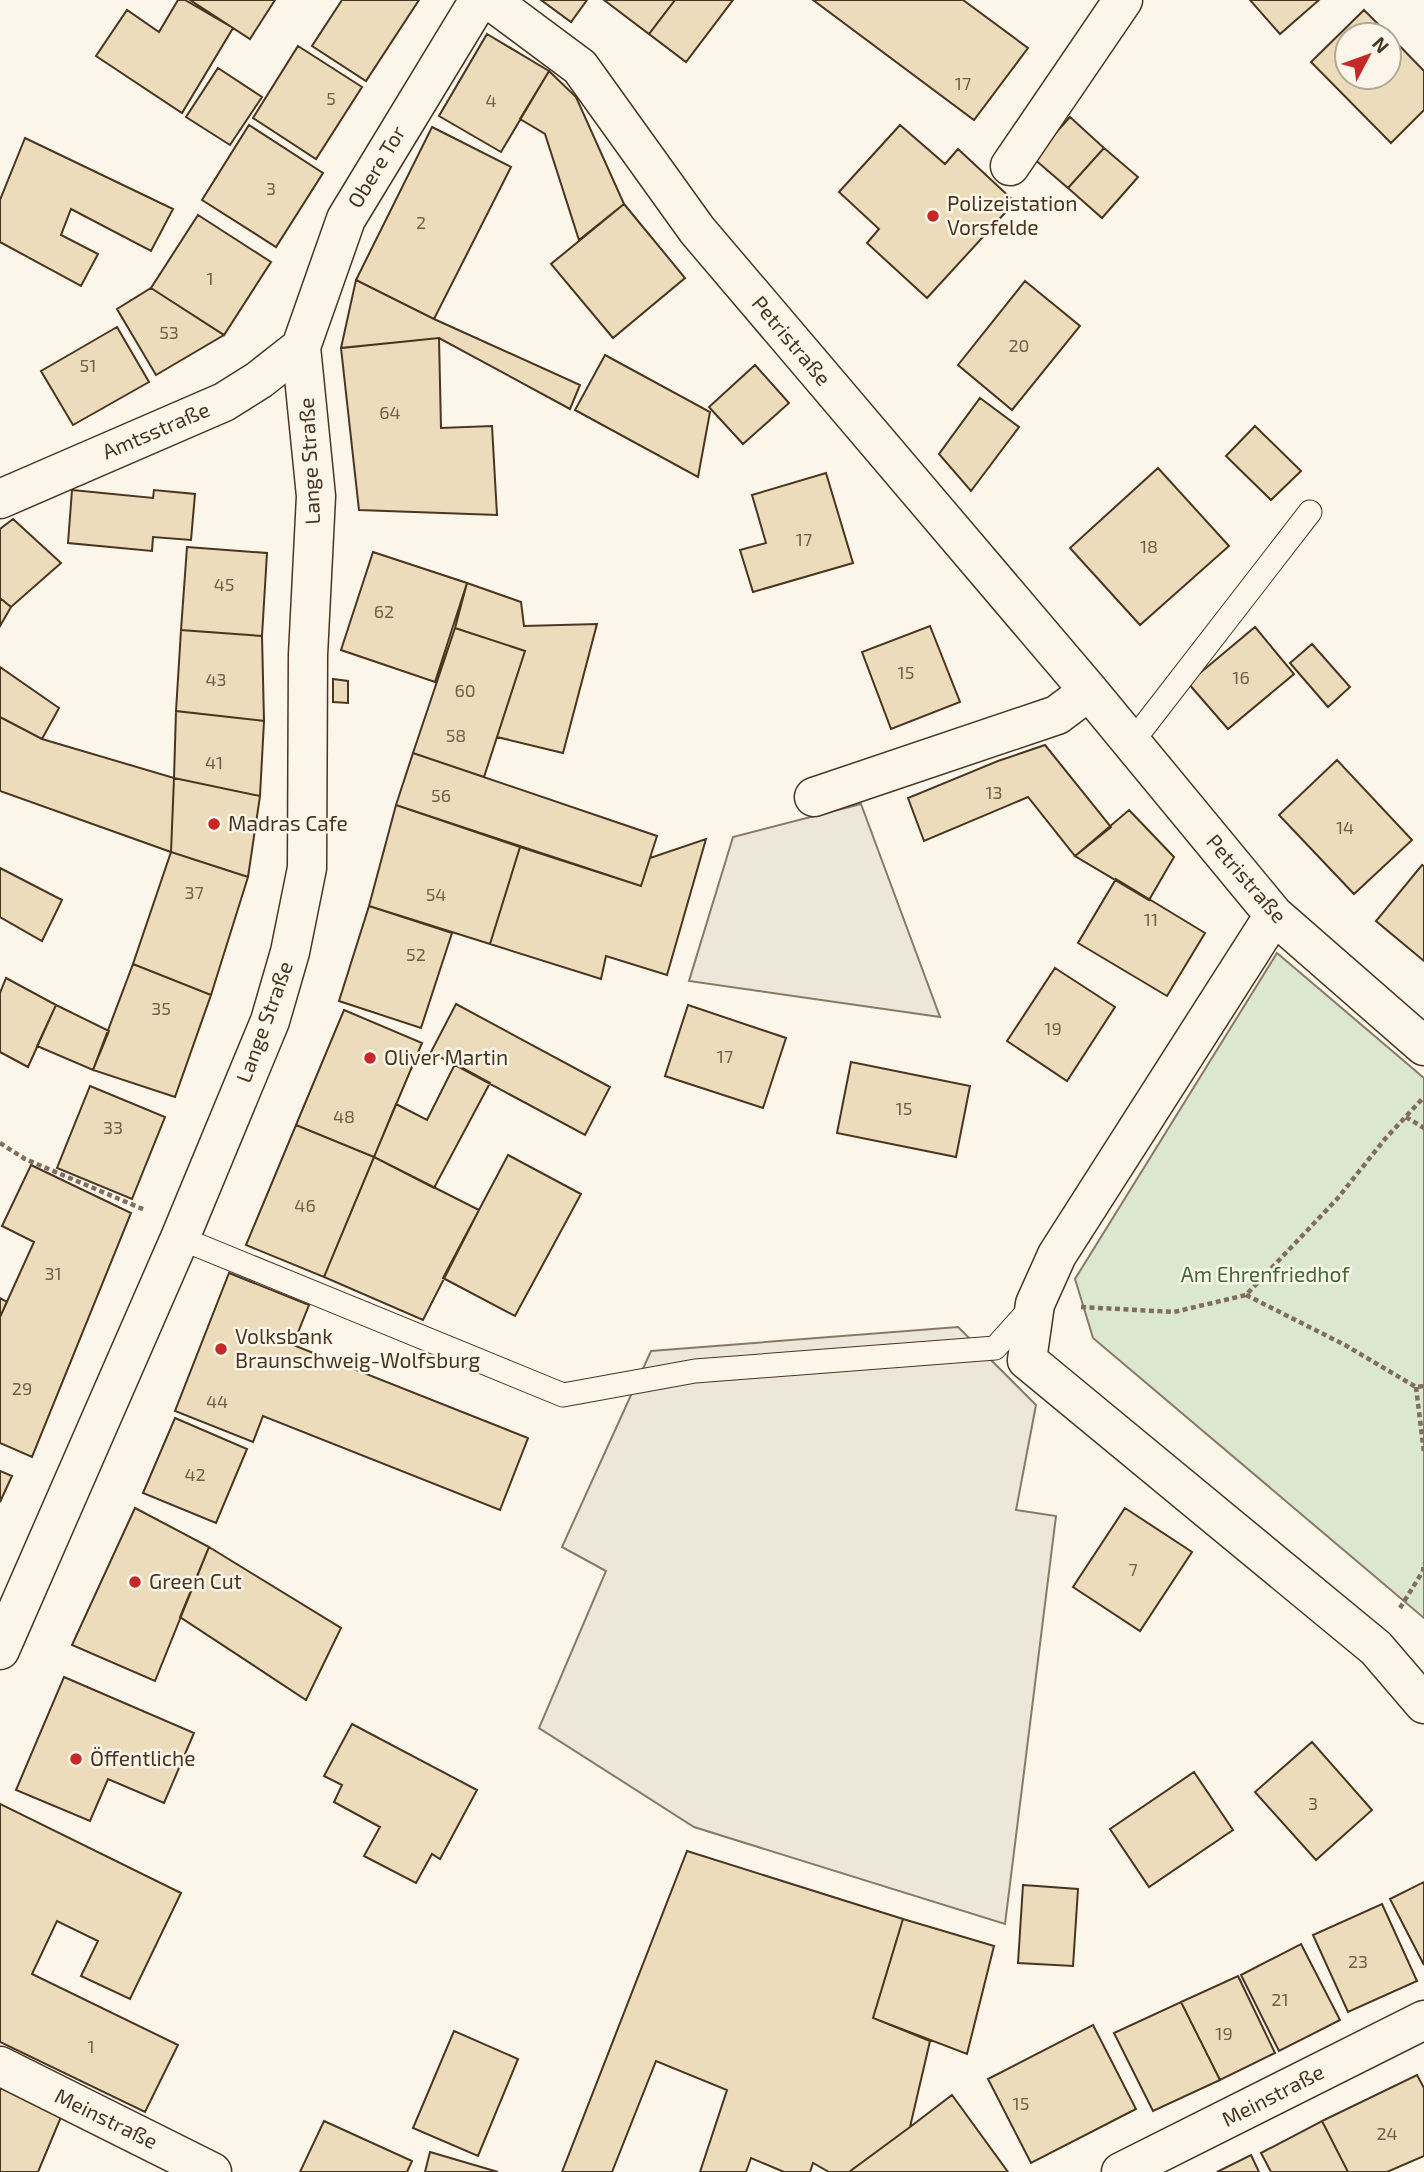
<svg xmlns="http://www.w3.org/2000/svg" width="1424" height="2172" font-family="'Exo 2',sans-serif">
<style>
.green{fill:#dce7d0;stroke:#887966;stroke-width:2}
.parking{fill:#ede7d9;stroke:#887966;stroke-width:2}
.building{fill:#ecdcbc;stroke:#4a3520;stroke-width:2}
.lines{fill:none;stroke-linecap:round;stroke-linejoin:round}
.service-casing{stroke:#4a3520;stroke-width:25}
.minor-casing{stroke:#4a3520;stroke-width:41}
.path{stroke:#7f6f5c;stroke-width:4.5;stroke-dasharray:5 3.5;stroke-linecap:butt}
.service{stroke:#fbf6e9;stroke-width:23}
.minor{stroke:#fbf6e9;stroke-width:38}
.poi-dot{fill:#c62828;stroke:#fbf6e9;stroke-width:2.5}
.labels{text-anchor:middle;stroke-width:5;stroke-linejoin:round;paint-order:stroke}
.number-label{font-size:18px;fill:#725f47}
.street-label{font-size:21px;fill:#4a3520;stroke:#fbf6e9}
.poi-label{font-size:21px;fill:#4a3520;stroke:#fbf6e9;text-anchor:start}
.park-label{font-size:21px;fill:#436837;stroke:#fbf6e9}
</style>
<rect width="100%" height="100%" fill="#fbf6e9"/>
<!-- green -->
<path class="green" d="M1277 953 1424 1078V1618L1093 1338 1075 1279Z"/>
<!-- parking -->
<path class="parking" d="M861 804 940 1017 689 981 733 837Z
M958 1327 1036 1405 1016 1510 1056 1516 1005 1924 694 1827 539 1728 606 1571 562 1547 651 1351Z"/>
<!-- building -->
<path class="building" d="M178 0H185L233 28 182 113 96 56 127 10 159 32Z
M190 0H275L250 39Z
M342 0H419L366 81 312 46Z
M541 0H587L571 22Z
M604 0H675L649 34Z
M675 0H733L686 62 649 34Z
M813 0H963L1028 48 974 120Z
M1250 0H1319L1280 34Z
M1364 10 1389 35H1347V77H1389V35L1424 71V110L1391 143 1311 62Z
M487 34 549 71 501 152 439 116Z
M298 46 362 87 316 159 253 118Z
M218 68 262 97 230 145 186 117Z
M549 71 576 97 624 204 579 240 545 134 520 119Z
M1070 117 1104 148 1068 188 1033 158Z
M249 125 323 173 276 247 202 200Z
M900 125 945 164 958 149 1015 202 927 298 867 243 879 229 839 192Z
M432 127 511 167 434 319 356 280Z
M25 138 173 209 151 251 71 209 61 235 98 254 81 286 0 242V200Z
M1104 148 1138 177 1102 218 1068 188Z
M624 204 685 278 613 338 551 264Z
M198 215 271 262 224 335 151 288Z
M356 280 434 319 580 385 570 409 439 338 341 348Z
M1025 281 1080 326 1012 410 958 365Z
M151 288 224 335 156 375 117 309Z
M117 327 149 382 73 425 41 371Z
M439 338 441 428 492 426 497 515 359 510 341 348Z
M605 355 710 412 698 477 575 410Z
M755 365 789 403 743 444 709 407Z
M980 398 1019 427 971 491 939 454Z
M1255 426 1301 471 1271 500 1226 456Z
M1158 468 1229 546 1140 625 1070 548Z
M826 473 853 563 753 592 740 550 766 543 752 495Z
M72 490 153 498 154 490 195 494 191 540 153 537 152 551 68 543Z
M13 519 61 563 11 607 0 598V529Z
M187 547 267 553 262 636 181 630Z
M373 552 467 583 435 682 341 650Z
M467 583 521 602 524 626 597 624 563 753 497 737 525 651 455 628Z
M0 598 11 607 0 626Z
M930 626 960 702 891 729 862 652Z
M1255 627 1294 674 1228 729 1188 683Z
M455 628 525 651 484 777 413 753Z
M181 630 262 636 264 721 176 711Z
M1312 644 1350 687 1328 707 1290 663Z
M0 667 59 708 42 739 0 717Z
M333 679 348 681V703L333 702Z
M176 711 264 721 260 796 174 778Z
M0 717 42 739 174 778 171 852 0 791Z
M1045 745 1111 827 1075 856 1028 797 924 841 908 798 998 761Z
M413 753 657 836 641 886 396 805Z
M1337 760 1412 840 1354 894 1279 815Z
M174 778 260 796 248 877 171 852Z
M396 805 520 847 490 944 369 906Z
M1129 810 1174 857 1149 900 1075 856Z
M706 839 667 975 606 956 601 979 490 944 520 847 641 886 650 858Z
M171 852 248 877 211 995 133 964Z
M1422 865 1424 866V961L1376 921Z
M0 868 62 900 42 941 0 917Z
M1116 879 1205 933 1167 996 1078 943Z
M369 906 452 933 421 1028 339 1001Z
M133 964 211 995 175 1097 93 1070Z
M1055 968 1115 1007 1067 1081 1007 1041Z
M6 978 56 1005 28 1067 0 1052V993Z
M456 1004 610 1087 585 1135 431 1052Z
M56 1005 109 1031 93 1070 37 1046Z
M688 1005 786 1038 763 1108 665 1076Z
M344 1010 422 1043 374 1157 296 1125Z
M851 1062 970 1086 956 1157 837 1133Z
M455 1064 490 1083 434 1188 374 1157 396 1104 427 1120Z
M90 1086 165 1117 132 1199 57 1168Z
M296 1125 374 1157 324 1277 246 1245Z
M508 1155 581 1194 515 1316 443 1278Z
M374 1157 479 1210 423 1320 324 1277Z
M31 1165 131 1213 32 1457 0 1443V1317L34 1242 2 1226Z
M229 1273 309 1305 293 1345 528 1438 500 1510 263 1416 253 1442 175 1411Z
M0 1298 7 1302 0 1317Z
M175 1418 247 1449 216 1523 143 1493Z
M0 1471 12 1476 0 1502Z
M135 1508 209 1547 155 1681 72 1645Z
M1125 1508 1192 1552 1140 1631 1073 1587Z
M209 1547 341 1628 306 1700 180 1617Z
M64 1677 194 1733 164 1803 108 1779 90 1821 16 1790Z
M352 1724 477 1790 440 1859 432 1854 416 1883 364 1856 380 1827 334 1802 342 1785 324 1776Z
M1312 1742 1372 1810 1316 1860 1255 1792Z
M1194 1772 1233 1830 1149 1887 1110 1829Z
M0 1804 181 1893 130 1999 81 1976 98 1941 57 1921 32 1974 178 2045 145 2112 0 2042Z
M687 1851 903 1919 873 2018 930 2041 910 2127 849 2172H829L813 2163 810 2172H784L751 2158 746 2172H700L727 2090 656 2061 612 2172H562Z
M1424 1882V1965L1390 1899Z
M1023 1885 1078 1889 1073 1966 1018 1963Z
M1382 1904 1417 1981 1348 2012 1313 1935Z
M903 1919 994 1946 967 2054 873 2018Z
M1301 1944 1340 2020 1279 2051 1241 1975Z
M1238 1976 1275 2053 1220 2080 1181 2002Z
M1181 2002 1220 2080 1153 2111 1114 2033Z
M1093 2025 1136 2109 1031 2163 988 2079Z
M454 2031 518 2059 478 2156 413 2128Z
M1417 2075 1424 2088V2156L1387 2172H1348L1322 2121Z
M0 2087 61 2117 38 2172H0Z
M952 2095 1008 2172H849L910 2127Z
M324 2121 412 2161 407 2172H300Z
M1322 2121 1348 2172H1271L1261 2153Z
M430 2152 498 2172H425Z
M1251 2155 1259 2172H1217Z"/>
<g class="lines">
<!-- service casing -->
<g class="service-casing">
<path id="service" d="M1132 742 1310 512
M180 1238 563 1395 695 1371 995 1348 1032 1307"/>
</g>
<!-- minor casing -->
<g class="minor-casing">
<path id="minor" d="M490 0 580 67 697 230 1089 691 1274 915 1424 1046
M1010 166 1123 0
M0 499 224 402 259 380 301 347
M814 797 1057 715 1089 691
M1274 915 1057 1255 1035 1304 1027 1360 1376 1648 1424 1704
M0 1650 180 1238 270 1021 290 952 307 868 308 655 316 496 301 347 346 219 479 0
M0 2066 212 2172
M1121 2172 1424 2020"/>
</g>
<!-- path -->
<path class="path" d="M1406 1117 1424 1128
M0 1143 25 1159 145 1210
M1246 1295 1345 1345 1416 1387 1424 1386
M1081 1307 1174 1312 1246 1295 1337 1199 1385 1139 1424 1097
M1416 1387 1424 1453
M1400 1608 1423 1571 1424 1563"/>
<!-- service -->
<use href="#service" class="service"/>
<!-- minor -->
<use href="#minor" class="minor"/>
</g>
<!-- markers -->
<g class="poi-dot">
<circle cx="933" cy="216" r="7"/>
<circle cx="214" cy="824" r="7"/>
<circle cx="370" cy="1058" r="7"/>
<circle cx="221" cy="1349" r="7"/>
<circle cx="135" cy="1582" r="7"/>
<circle cx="76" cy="1759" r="7"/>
</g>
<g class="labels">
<!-- number labels -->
<g class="number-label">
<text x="963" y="90">17</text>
<text x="331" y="105">5</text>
<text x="491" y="107">4</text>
<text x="271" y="195">3</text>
<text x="421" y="229">2</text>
<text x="210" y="285">1</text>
<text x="169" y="339">53</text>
<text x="1019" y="352">20</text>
<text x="88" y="372">51</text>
<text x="390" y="419">64</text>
<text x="804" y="546">17</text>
<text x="1149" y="553">18</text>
<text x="224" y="591">45</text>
<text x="384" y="618">62</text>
<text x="906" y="679">15</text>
<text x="1241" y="684">16</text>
<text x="216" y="686">43</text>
<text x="465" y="697">60</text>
<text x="456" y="742">58</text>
<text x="214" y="769">41</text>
<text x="994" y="799">13</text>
<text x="441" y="802">56</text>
<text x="1345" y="834">14</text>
<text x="194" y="899">37</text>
<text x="436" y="901">54</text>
<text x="1151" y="926">11</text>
<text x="416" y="961">52</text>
<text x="161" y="1015">35</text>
<text x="1053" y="1035">19</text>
<text x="725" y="1063">17</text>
<text x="904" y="1115">15</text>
<text x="344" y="1123">48</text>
<text x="113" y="1134">33</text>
<text x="305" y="1212">46</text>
<text x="53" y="1280">31</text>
<text x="22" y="1395">29</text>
<text x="217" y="1408">44</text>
<text x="195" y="1481">42</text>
<text x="1133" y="1576">7</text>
<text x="1313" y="1810">3</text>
<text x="1358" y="1968">23</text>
<text x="1280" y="2006">21</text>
<text x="1224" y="2040">19</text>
<text x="91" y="2053">1</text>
<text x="1021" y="2110">15</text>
<text x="1387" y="2140">24</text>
</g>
<!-- street labels -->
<g class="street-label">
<text transform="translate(377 167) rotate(-59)" y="7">Obere Tor</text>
<text transform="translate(791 341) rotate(50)" y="7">Petristraße</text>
<text transform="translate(156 431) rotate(-23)" y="7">Amtsstraße</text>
<text transform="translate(310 461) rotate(-93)" y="7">Lange Straße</text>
<text transform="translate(1246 879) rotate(49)" y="7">Petristraße</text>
<text transform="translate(265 1022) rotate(-70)" y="7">Lange Straße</text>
<text transform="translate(1273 2096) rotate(-27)" y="7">Meinstraße</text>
<text transform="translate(106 2119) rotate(26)" y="7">Meinstraße</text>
</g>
<!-- poi labels -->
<g class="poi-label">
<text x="947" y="211">Polizeistation<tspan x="947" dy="24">Vorsfelde</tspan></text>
<text x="228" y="831">Madras Cafe</text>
<text x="384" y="1065">Oliver Martin</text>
<text x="235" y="1344">Volksbank<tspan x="235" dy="24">Braunschweig-Wolfsburg</tspan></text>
<text x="149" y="1589">Green Cut</text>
<text x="90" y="1766">Öffentliche</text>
</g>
<!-- park labels -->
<g class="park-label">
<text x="1265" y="1282">Am Ehrenfriedhof</text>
</g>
</g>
<!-- north arrow -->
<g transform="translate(1368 56) rotate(49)"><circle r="33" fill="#fbf6e9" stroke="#b4a999" stroke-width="2"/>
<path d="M0-5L12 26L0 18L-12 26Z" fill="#c62828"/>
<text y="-10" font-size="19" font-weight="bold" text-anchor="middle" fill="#4a3520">N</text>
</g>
</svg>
